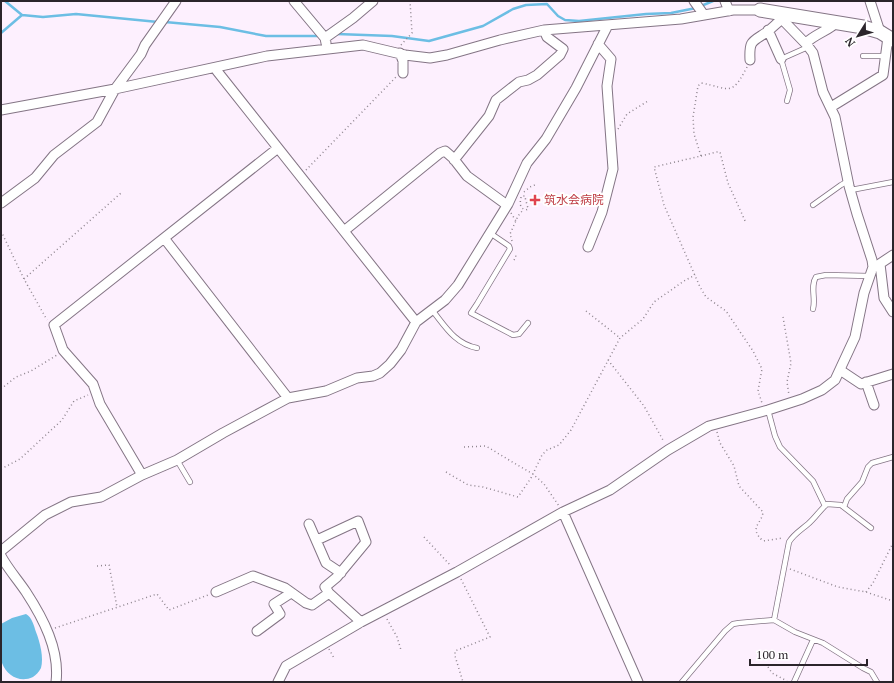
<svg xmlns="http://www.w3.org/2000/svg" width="894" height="683" font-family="'PT Serif','Noto Sans JP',serif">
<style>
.water{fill:#6cbee4}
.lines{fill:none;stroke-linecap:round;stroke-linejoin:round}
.stream{stroke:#6cbee4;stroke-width:2.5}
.lane-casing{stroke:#847585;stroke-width:6}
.street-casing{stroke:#847585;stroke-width:11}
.secondary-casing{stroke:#847585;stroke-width:15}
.path{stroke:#908790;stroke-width:1.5;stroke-dasharray:1 3;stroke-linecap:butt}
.lane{stroke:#fff;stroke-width:4.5}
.street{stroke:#fff;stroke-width:9}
.secondary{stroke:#fff;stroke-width:13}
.health-dot{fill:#e0444e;stroke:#fff;stroke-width:1.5}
.labels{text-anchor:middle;stroke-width:4;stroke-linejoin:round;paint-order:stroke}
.health-label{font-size:12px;fill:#be3a42;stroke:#fff;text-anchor:start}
</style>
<rect width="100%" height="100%" fill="#fdf0fe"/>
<!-- water -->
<path class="water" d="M26 614C32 617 34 626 36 632 40 642 44 658 41 668 39 672 36 675 33 677 20 683 7 676 2 663 0 658 1 632 1 624L12 618Z"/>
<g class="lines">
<!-- stream -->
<path class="stream" d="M5 1 22 15 43 17 76 14 158 22
M701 6 713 1
M165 22 220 27 266 36H317L318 35
M1 33 22 15
M337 34 392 36 429 41 483 26 513 9 526 5 547 4 558 16 565 20 579 21 646 14 671 13 696 8"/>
<!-- lane casing -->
<g class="lane-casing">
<path id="lane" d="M863 56H885
M787 101 790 90 781 59 808 47
M851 190 893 182
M813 205 841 185 848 181
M490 233 509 246 510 249 477 304 471 313 513 335 519 334 528 323
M813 309C816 299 810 286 816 277L826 275 870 276
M432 310C445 326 455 344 477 348
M768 410 775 436 780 447 813 481 825 506
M177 460 190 482
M844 507 847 499 862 482 868 467 872 463 893 457
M774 620 789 542C794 534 801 530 808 524 815 518 820 510 827 504L841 505 871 528
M682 682 725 631 733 624 739 623 774 620 795 632 823 643 863 668 871 672 877 682
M794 682 813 640"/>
</g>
<!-- street casing -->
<g class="street-casing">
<path id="street" d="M294 1 325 38 326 43
M694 1 704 15
M725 1 729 11
M870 1 880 32
M768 30 781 59
M325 38 353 18 373 1
M806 43C815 34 828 31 837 22
M400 53 403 61V73
M750 60C749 40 752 42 767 32 772 28 777 23 782 19
M217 71 416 322
M831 107 883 75 888 37
M1 110 115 89 267 56 363 45 405 55 430 58 447 55 500 40 544 30 681 19 733 10H760
M454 160 489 116 496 100 519 82 528 80 537 75 560 55 563 49 547 37 544 30
M1 203 35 178 54 155 97 122 115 89 141 54 145 45 176 1
M344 231 440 153 445 151 453 158 467 176 507 205
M164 238 288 398
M588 247 602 212 613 169 607 86 611 59 598 44
M880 264 884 298 893 312
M875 267 893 255
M840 370 861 384 893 374
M866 382 874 405
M142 475 100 404 93 384 63 350 54 325 278 148
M563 512 638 682
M309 524 326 563 341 573
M317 540 358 521 366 542 337 577 325 587 329 593
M1 551 45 515 71 502 101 497 142 475 177 460 223 433 288 398 326 391 357 378 373 376 380 373 390 364 401 350 416 322 445 300 458 285 508 204 527 163 546 139 576 88 608 25
M1 556C8 569 18 580 26 592 43 618 60 650 56 682
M216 592 253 576 285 588 306 603 312 605 329 593 361 622
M257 631 280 614 274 604 291 593
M278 682 286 666 361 622 457 572 563 512 610 490 668 450 709 426 768 410 802 399 822 390 835 380 855 337 864 293 873 267 872 260 857 214 849 186 835 117 823 92 813 53 807 45 777 14"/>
</g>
<!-- secondary casing -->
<g class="secondary-casing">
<path id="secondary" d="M760 10 863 27 880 32 893 40"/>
</g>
<!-- path -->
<path class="path" d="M401 45 412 33 410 1
M747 67C731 98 730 88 701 83L698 86 693 117 694 134 701 156 654 167 664 205 700 287 706 297 726 311 753 351 762 369 758 391 762 403
M618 129 627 114 648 101
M701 156 717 152H720L728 183 746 223
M306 170 396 77
M524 192 530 187 537 184
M521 197C520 203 519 208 526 210L528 209C528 207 525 199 525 196H521
M511 213 516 221
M1 231 24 279 47 320
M512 241 510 234 518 216 523 210
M514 260 516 257 515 253
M24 279 121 193
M586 311 620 338
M783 317 791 363 787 382 789 395
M608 360 644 406 664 442
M1 389 16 377 31 371 57 355
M717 432 720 443 734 466 739 486 763 512C762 524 748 527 763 541L783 538
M464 447 486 446 509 460 533 474 544 484 559 506
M1 469 20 459 62 420 74 401 88 395
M446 472 468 485 483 487 518 497 531 478 542 455 547 450 559 445 571 430 620 338 643 319 654 302 684 281 695 275
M424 537 451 566
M97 566 109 565 117 607
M790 569 838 587 866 592 893 601
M461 579 490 637 455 651V656L463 682
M866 592 873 583 893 543
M387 619 397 637 401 650
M55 628 157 594 169 610 208 595
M329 649 334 658
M768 667 772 673 787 681"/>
<!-- lane -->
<use href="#lane" class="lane"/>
<!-- street -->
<use href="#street" class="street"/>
<!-- secondary -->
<use href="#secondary" class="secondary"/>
</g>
<!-- markers -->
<path class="health-dot" d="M533 194h4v4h4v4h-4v4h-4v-4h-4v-4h4z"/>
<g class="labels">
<!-- health labels -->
<g class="health-label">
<text x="544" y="204">筑水会病院</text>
</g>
</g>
<!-- border -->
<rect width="894" height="683" fill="none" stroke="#2b252b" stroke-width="4"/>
<!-- north arrow -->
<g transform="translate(858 36) rotate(233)" stroke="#ffffff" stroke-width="3" paint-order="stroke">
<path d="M0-3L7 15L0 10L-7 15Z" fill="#2b252b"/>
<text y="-6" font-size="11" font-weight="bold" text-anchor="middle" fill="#2b252b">N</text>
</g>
<!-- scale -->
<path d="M750 659v6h117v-6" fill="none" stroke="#2b252b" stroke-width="2"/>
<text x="756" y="659" font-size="12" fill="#2b252b" stroke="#ffffff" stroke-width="3" paint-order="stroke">100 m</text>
</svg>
